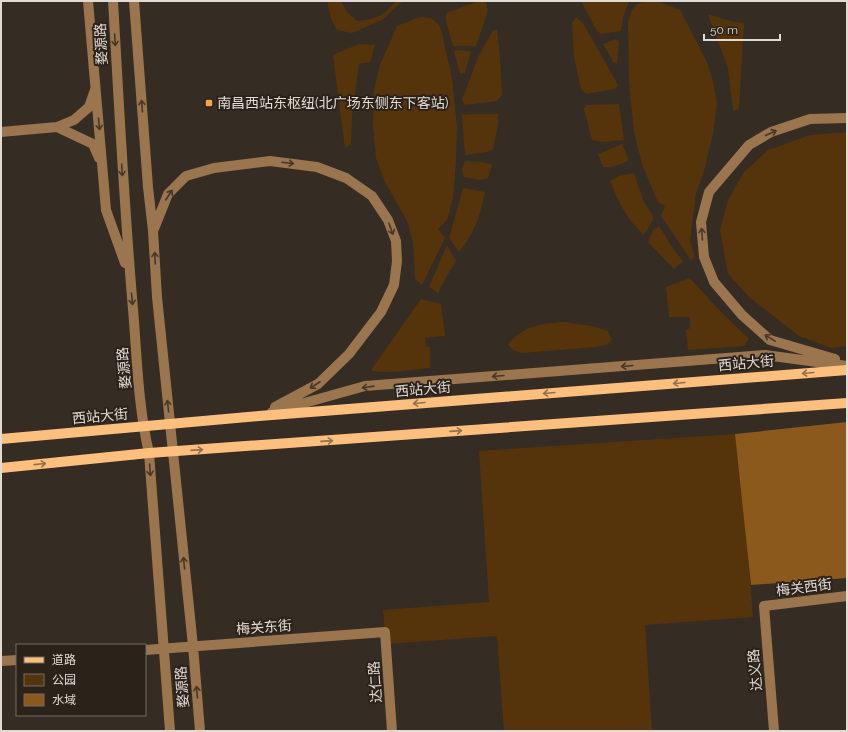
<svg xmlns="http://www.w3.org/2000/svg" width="848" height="732" font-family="Raleway,'Noto Sans SC',sans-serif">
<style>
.green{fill:#55340b}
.water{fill:#8b591b}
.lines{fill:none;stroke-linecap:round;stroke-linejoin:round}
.minor{stroke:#9a754e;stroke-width:10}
.major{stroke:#fdbf7e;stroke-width:10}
.oneway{stroke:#473726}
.oneway2{stroke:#94704c}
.poi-dot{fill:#f4a345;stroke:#2b2219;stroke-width:1.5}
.labels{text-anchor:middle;stroke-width:4;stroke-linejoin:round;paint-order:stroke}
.street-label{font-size:14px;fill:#e1dbd5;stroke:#2b2219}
.poi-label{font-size:14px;fill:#e1dbd5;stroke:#2b2219;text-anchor:start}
</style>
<rect width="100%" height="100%" fill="#352c23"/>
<!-- green -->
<path class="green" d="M327 1H341L347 12 357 21C377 19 383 16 396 1H403L382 20 352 33 337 30 331 19Z
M479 1 486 2 488 10 476 46H453L446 21V13Z
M581 1 629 2 623 17 621 31 601 34 597 31Z
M645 1H657L680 10 706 60 713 81 717 104 713 134 704 171 696 193 690 241 695 257 691 260 661 216 665 206 658 202 643 167 634 133 629 81 628 21 632 10 637 4Z
M708 14 730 21 744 23 739 109 733 111 728 68Z
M422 17 431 18 439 25 442 33 452 78 457 127 456 161 453 199 447 220 438 229 445 238 422 285 415 279 413 242 407 221 385 182 376 158 373 126 374 90 380 65 397 26 414 19Z
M576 17 583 23 618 85 615 89 586 94 581 89 574 56 572 23Z
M493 30H497L500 57 502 95 497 101 465 105 462 100 478 57Z
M616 39 619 42 617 63H614L603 44Z
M359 44 375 45 370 62 359 64 352 116 351 144 345 148 333 55Z
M455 50 471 51 465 73 460 74 454 51Z
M619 104 624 140 604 142 592 140 584 109 585 106 588 105Z
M475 114H498V125L493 149 487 152 465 155 462 115Z
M847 132V346L831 348 799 336 750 298 728 274 720 230 728 200 744 172 768 150 810 135Z
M622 144 629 160C620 165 613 168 603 167L598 154Z
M465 161 483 162 492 165 488 178 480 180 464 177 462 170Z
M634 173 643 200 654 218 644 235C626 218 619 203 610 181L619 176Z
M463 188 485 192C480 217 475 232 459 252L449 238Z
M659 226 674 250 683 261 674 269 648 242 653 230Z
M447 245 456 261 440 288 439 294 429 287Z
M690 278 719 310 749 339 744 346 688 350 686 330 690 328V317H669L666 287Z
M421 299 441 304 445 336 425 338 426 346 430 347V368C416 369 382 375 371 370Z
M564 322 592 326 608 331 612 340 606 345 596 347 522 353 513 350 508 344C525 325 540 324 564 322Z
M735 434 744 508 753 617 645 625 652 731H504L497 636 386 644 383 610 489 602 479 451Z"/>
<!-- water -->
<path class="water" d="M847 422V578L751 585 735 434Z"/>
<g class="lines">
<!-- minor -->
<path class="minor" d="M88 1 106 210 125 263
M113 1C119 104 124 206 133 309 137 357 138 406 149 453L170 731
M134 1 148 187 153 231 157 297 193 646 200 731
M95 90 89 107 74 120 57 127 93 144 99 158
M1 132 57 127
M154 229 168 194 186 176 214 168 270 161 317 167 346 178 372 196 388 220 396 241 397 261 394 285 381 312 349 354 318 384 275 407
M835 359 770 340 742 315 714 282 704 257 701 222 709 192 749 145 771 132 810 119 847 118
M272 412 365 386 765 355 847 366
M145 650 385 632 392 731
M1 661 17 660
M774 731 764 606 847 596"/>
<!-- major -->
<path class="major" d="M1 439 259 416 847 370
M1 468 149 453 847 403"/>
</g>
<!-- one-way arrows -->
<defs><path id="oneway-shaft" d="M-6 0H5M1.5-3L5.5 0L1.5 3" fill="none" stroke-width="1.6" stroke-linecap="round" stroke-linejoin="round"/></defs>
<g class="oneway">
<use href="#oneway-shaft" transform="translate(115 40) rotate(87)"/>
<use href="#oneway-shaft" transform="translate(142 106) rotate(-94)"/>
<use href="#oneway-shaft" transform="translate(99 124) rotate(85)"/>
<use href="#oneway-shaft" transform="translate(771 133) rotate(-24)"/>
<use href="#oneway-shaft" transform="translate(288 163) rotate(7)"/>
<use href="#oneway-shaft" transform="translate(122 170) rotate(87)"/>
<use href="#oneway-shaft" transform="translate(169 195) rotate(-57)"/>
<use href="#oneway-shaft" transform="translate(391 229) rotate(70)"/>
<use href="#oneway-shaft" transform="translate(702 234) rotate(-94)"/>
<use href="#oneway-shaft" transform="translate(155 258) rotate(-93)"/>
<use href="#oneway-shaft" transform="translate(132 299) rotate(85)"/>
<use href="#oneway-shaft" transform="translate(770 338) rotate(-149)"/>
<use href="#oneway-shaft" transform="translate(627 366) rotate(175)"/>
<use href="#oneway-shaft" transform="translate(498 376) rotate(175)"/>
<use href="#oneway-shaft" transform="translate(315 385) rotate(147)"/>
<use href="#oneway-shaft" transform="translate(368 387) rotate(172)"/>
<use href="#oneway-shaft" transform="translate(168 406) rotate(-96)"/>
<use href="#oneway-shaft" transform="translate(150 470) rotate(86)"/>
<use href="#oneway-shaft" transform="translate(184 563) rotate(-96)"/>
<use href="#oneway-shaft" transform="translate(197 692) rotate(-94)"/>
</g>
<g class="oneway2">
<use href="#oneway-shaft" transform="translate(808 373) rotate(175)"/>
<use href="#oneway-shaft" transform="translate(679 383) rotate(175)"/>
<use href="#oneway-shaft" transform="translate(549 393) rotate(175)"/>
<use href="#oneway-shaft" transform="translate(419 403) rotate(175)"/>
<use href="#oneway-shaft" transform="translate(456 431) rotate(-4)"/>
<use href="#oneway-shaft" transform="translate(327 441) rotate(-4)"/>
<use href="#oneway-shaft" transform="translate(197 450) rotate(-4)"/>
<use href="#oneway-shaft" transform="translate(40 464) rotate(-6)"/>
</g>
<!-- markers -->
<rect class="poi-dot" x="205" y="99" width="8" height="8" rx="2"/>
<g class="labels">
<!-- street labels -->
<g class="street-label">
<text transform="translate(101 44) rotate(-93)" y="5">婺源路</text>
<text transform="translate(746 363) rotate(-5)" y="5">西站大街</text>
<text transform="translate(124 368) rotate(-95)" y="5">婺源路</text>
<text transform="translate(423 389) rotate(-5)" y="5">西站大街</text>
<text transform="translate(100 416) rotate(-5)" y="5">西站大街</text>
<text transform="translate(804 587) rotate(-7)" y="5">梅关西街</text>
<text transform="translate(264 627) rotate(-4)" y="5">梅关东街</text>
<text transform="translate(755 670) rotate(-95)" y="5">达义路</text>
<text transform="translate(375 682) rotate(-94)" y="5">达仁路</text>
<text transform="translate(182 687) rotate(-94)" y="5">婺源路</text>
</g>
<!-- poi labels -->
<g class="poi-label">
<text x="217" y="108">南昌西站东枢纽(北广场东侧东下客站)</text>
</g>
</g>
<!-- border -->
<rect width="848" height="732" fill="none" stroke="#e1dbd5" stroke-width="4"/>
<!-- legend -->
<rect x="16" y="644" width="130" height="72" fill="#2b2219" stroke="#746c64"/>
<rect x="24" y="657" width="20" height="6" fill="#fdbf7e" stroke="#746c64"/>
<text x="52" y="664" font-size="12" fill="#e1dbd5">道路</text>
<rect x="24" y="674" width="20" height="12" fill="#55340b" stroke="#746c64"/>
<text x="52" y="684" font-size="12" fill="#e1dbd5">公园</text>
<rect x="24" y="694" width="20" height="12" fill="#8b591b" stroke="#746c64"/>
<text x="52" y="704" font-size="12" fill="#e1dbd5">水域</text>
<!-- scale -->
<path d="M704 34v6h76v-6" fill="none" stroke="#e1dbd5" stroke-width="2"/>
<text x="710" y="34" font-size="12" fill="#e1dbd5" stroke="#2b2219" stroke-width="3" paint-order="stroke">50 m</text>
</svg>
